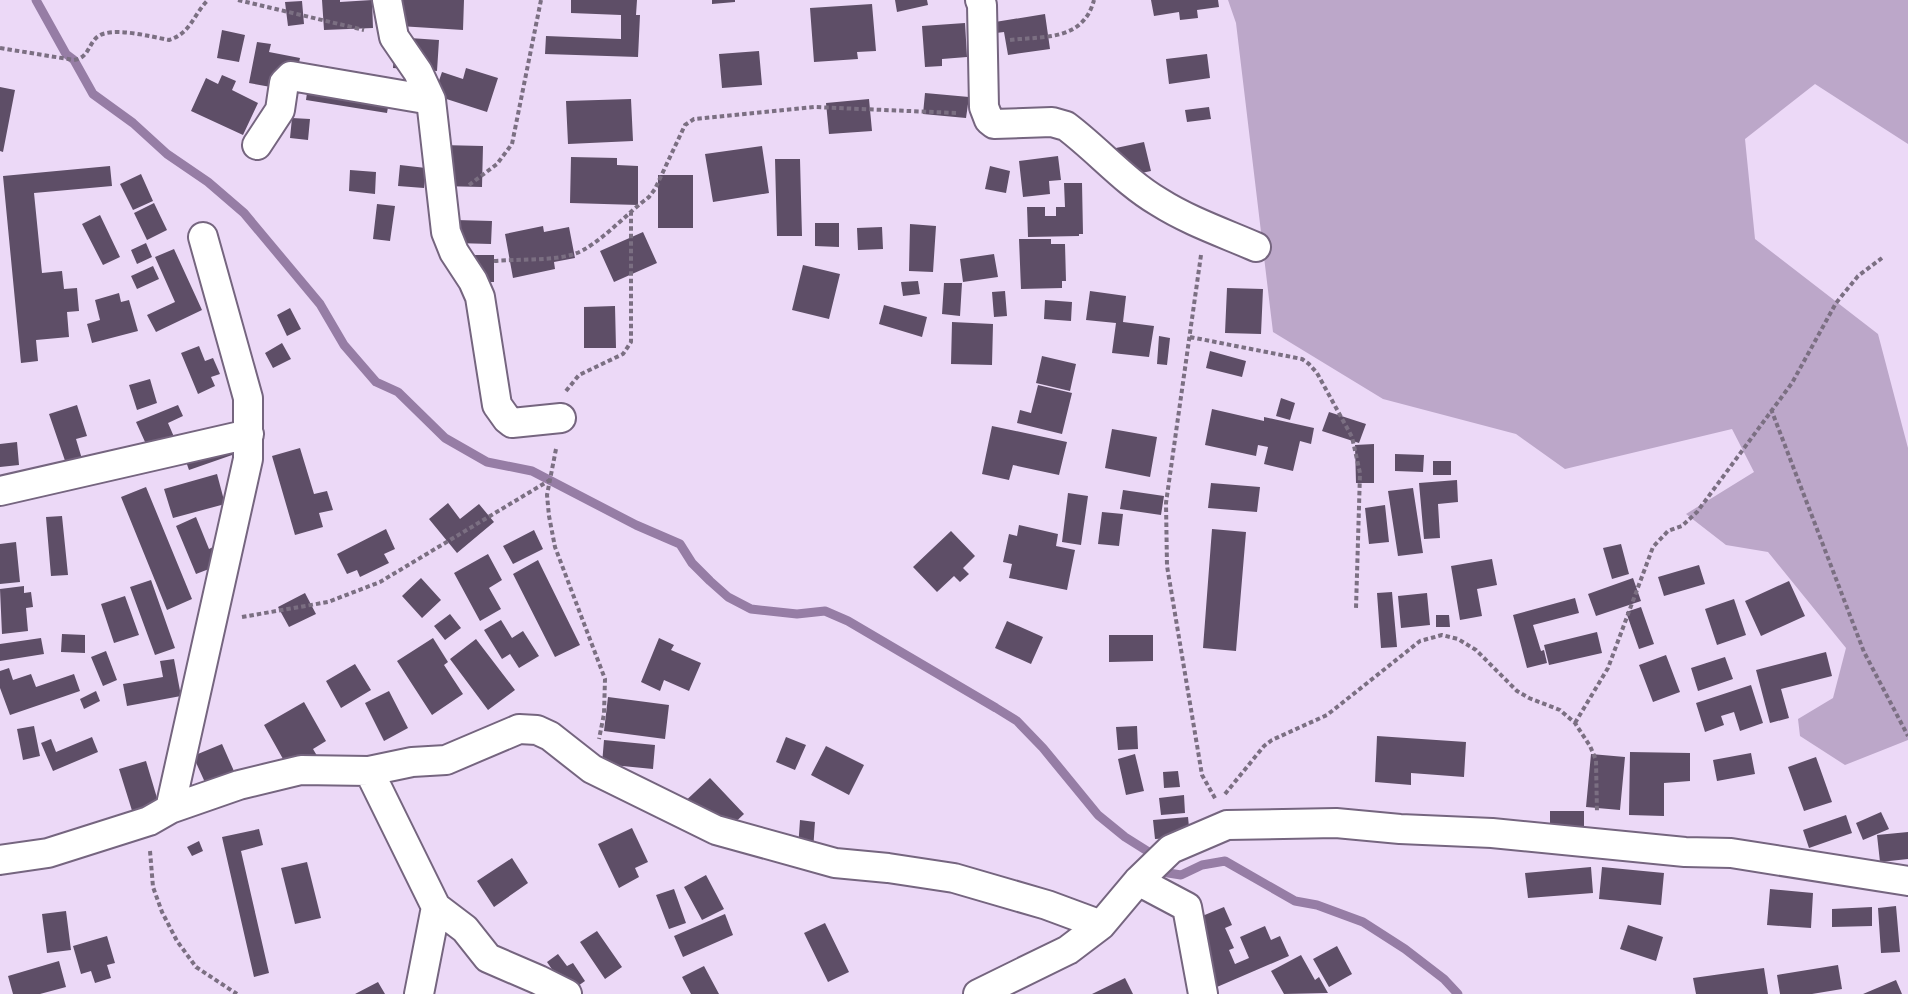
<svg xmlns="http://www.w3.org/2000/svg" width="1908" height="994" font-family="'Archivo Narrow',sans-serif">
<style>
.green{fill:#bca7c9}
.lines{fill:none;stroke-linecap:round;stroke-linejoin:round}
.stream{stroke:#967da5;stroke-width:9}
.building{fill:#5e4e67}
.street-casing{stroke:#75657f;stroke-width:32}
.path{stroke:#7b6f82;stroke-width:4;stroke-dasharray:4.5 3;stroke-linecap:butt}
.street{stroke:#fff;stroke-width:28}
</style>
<rect width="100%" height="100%" fill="#ecd9f7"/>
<!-- green -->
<path class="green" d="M1228 0H1908V144L1815 84 1745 139 1755 239 1878 334 1908 448V740L1845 765 1800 736 1798 719 1833 698 1846 648 1768 552 1726 545 1686 514 1754 472 1732 429 1565 469 1516 434 1383 399 1273 332 1236 23Z"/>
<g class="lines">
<!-- stream -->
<path class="stream" d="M36 0 66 54 74 60 93 94 133 123 167 154 208 182 244 213 320 304 344 345 376 382 398 392 445 438 487 462 532 471 636 525 680 544 692 563 710 581 728 597 751 609 797 614 825 611 848 621 996 708 1017 721 1043 748 1098 815 1125 837 1152 854
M1162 872 1181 875 1202 865 1225 861 1295 901 1317 905 1363 922 1405 949 1444 979 1458 994"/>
</g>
<!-- building -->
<path class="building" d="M322 0H340V2L372 0 373 28 324 30Z
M401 0H464L463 30 399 26Z
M571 0H637L636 15H640L638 57 545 54 546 36 621 39V15L571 13Z
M712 0H735V2L712 4Z
M895 0H927L928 5 897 12Z
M1151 0H1218L1219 7 1197 10 1198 18 1180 20 1179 12 1154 16Z
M302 1 304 24 288 26 285 2Z
M872 4 876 51 857 52 858 59 814 62 810 8Z
M1045 14 1050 49 1008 55 1004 32 996 33 995 22Z
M965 23 967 57 942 59V66L925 67 922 26Z
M222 30 245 35 239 62 217 58Z
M395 37 439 40 437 71 393 68Z
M257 42 271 44 269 52 300 58 293 91 249 83Z
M759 51 762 85 722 88 719 54Z
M1207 54 1210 78 1169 84 1166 59Z
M311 64 393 78 387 113 306 100Z
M466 68 498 78 487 112 434 95 442 72 463 79Z
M222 75 236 81 232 90 258 103 243 135 191 111 206 78 218 84Z
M0 87 15 90 3 152 0 151Z
M925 93 969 97 966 118 923 114Z
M631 99 633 141 568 144 566 101Z
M869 99 872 131 829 134 826 103Z
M1209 107 1211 119 1187 122 1185 110Z
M292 118 310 119 308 140 290 138Z
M1144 142 1151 171 1108 180 1102 151Z
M441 145 483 146 482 187 440 186Z
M762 146 769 193 713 202 705 154Z
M1058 156 1061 180 1049 181 1050 194 1023 197 1019 161Z
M571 157 617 158V165L638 166V205L570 203Z
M775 159H800L802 236H777Z
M400 165 426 168 424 188 398 186Z
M110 166 112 186 34 193 42 273 62 271 64 289 77 288 79 311 67 312 69 337 36 340 38 361 21 363 3 176Z
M990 166 1010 171 1006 193 985 189Z
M350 170 376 172 375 194 349 191Z
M141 174 153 201 133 210 120 184Z
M658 175H693V228H658Z
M1064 183H1082L1083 234H1079V236L1028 237 1027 207H1045V216H1056V207H1065Z
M154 203 167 230 147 240 134 213Z
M377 204 395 206 390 241 373 239Z
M100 215 120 257 103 265 82 224Z
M456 220 492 221 491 244 456 243Z
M815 223H839V247L815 246Z
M910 224 936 226 933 272 909 271Z
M543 226 544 232 569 227 575 258 554 262 555 269 513 278 505 234Z
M882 227 883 249 858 250 857 228Z
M643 232 657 263 614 282 600 251Z
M1019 239H1051V244H1065L1066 281H1062V288L1021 289Z
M146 243 152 257 137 264 131 250Z
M174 249 202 310 156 332 147 315 175 302 155 257Z
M994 254 998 277 963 282 960 259Z
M461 255H494V282H461Z
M803 265 840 274 829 319 792 310Z
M153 266 159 279 137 289 131 276Z
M918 281 920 294 903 296 901 282Z
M944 283H962L960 316 942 314Z
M1227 288 1263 289 1261 334 1225 333Z
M1005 291 1007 316 994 317 992 292Z
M1090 291 1126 296 1123 322 1154 326 1149 357 1112 353 1116 323 1086 320Z
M119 293 121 302 129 300 138 331 92 343 87 324 100 320 95 300Z
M1045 300 1072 302 1071 321 1044 319Z
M884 305 927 317 922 337 879 324Z
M615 306 616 348H584V307Z
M290 308 301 329 287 336 277 315Z
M952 322 993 324 992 365 951 364Z
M1159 336 1170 338 1167 365 1157 364Z
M282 343 291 359 273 368 265 353Z
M199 346 205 361 213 358 220 374 211 377 215 386 198 394 181 353Z
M1210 351 1246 361 1242 377 1206 368Z
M1042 356 1076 364 1070 391 1036 383Z
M150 379 157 403 137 410 129 385Z
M1038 385 1072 393 1062 434 1017 423 1020 410 1031 413Z
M1281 398 1295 403 1290 420 1276 416Z
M77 405 87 436 76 439 88 479 73 484 49 414Z
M178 405 183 416 168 423 181 453 155 464 136 422Z
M1212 409 1264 421V417L1314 428 1311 444 1300 441 1293 471 1264 464 1268 447 1258 445 1256 456 1205 445Z
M1329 412 1366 424 1359 443 1322 431Z
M992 426 1067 442 1059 475 1013 465 1009 480 982 474Z
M1112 429 1157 437 1150 477 1105 468Z
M230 440 235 454 189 470 184 456Z
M17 442 19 465 0 467V444Z
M1374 444V483H1356L1355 445Z
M300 448 314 494 327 491 333 510 319 513 323 527 295 535 272 456Z
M1395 454 1424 455 1423 472 1395 471Z
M1433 461H1451V475H1433Z
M217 474 225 504 173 518 164 489Z
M1457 480 1458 502 1438 504 1440 538 1424 539 1419 483Z
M1211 483 1260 487 1257 512 1208 508Z
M146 487 192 599 167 610 121 497Z
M1413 488 1423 553 1398 556 1388 491Z
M1123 490 1164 496 1161 515 1120 509Z
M1068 493 1088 496 1081 545 1062 542Z
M448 503 460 519 479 504 494 522 457 553 429 519Z
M1385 505 1389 542 1369 544 1365 508Z
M1102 512 1123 514 1119 546 1098 544Z
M62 516 68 575 51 576 46 517Z
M196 517 209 549 215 546 222 564 196 574 176 526Z
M1019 525 1058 534 1056 546 1075 550 1067 590 1009 578 1012 564 1003 562 1009 534 1017 536Z
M386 529 395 549 384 554 389 563 360 577 357 570 347 574 337 554Z
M1212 529 1246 532 1236 651 1203 648Z
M534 530 543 549 513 564 503 546Z
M951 531 975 556 963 568 969 574 960 582 954 576 937 592 913 567Z
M16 542 20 582 0 584V544Z
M1621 544 1629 574 1612 579 1603 548Z
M488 554 502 580 489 588 501 609 480 621 454 573Z
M1492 559 1497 585 1477 589 1482 616 1460 620 1451 566Z
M538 560 580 645 555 657 513 574Z
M1699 565 1705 584 1664 596 1658 577Z
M421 578 441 600 422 618 402 596Z
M1633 578 1641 601 1596 616 1588 594Z
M151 580 175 648 155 655 130 587Z
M1789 581 1805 616 1761 636 1745 601Z
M24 586V593L31 592 33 607 26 608 28 631 2 634 0 589Z
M1392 592 1397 647 1381 648 1377 593Z
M305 593 316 614 289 627 278 607Z
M1427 593 1430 625 1401 628 1398 596Z
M125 596 139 635 114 643 101 604Z
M1575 598 1579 613 1533 625 1541 651 1544 650 1547 663 1527 668 1513 615Z
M1734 599 1746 635 1717 645 1705 609Z
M1641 607 1654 644 1639 649 1626 612Z
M450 614 461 628 445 640 434 626Z
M1436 615H1449L1450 627H1436Z
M501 620 512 638 523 631 539 656 519 668 510 654 502 659 484 630Z
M1007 621 1043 637 1031 664 995 648Z
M1597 632 1602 653 1549 665 1544 645Z
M62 634 85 635V653L61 652Z
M1109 635H1153V661L1109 662Z
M41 638 44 654 0 661V644Z
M433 638 448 662 444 665 463 694 432 715 397 661Z
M659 638 674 645 671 650 701 663 689 691 664 680 660 691 641 682Z
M476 639 515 690 488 710 450 659Z
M106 651 117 680 103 686 91 657Z
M1826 652 1832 676 1781 689 1789 718 1770 723 1756 670Z
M1666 655 1680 692 1653 702 1639 665Z
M1725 657 1733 679 1698 691 1691 668Z
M174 659 181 696 127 706 123 684 163 677 160 661Z
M355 664 371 690 341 708 326 681Z
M9 668 13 680 31 674 36 687 74 674 80 691 10 715 0 688V671Z
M1751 685 1763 723 1740 731 1734 712 1721 716 1724 725 1705 732 1696 703Z
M96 691 100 701 84 709 80 699Z
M389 691 408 728 384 741 365 703Z
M608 697 669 705 665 739 604 731Z
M304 702 326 741 313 749 319 759 292 775 264 725Z
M34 726 40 756 23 760 17 729Z
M1137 726 1138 749 1118 750 1116 727Z
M1377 736 1466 742 1464 777 1411 773V785L1375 782Z
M92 737 98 752 53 771 41 743 51 739 56 752Z
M786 737 806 745 795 770 776 762Z
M604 740 655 745 653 769 602 764Z
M222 744 241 787 213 800 193 756Z
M826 746 864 765 849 795 811 775Z
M1630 752 1690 753V781L1664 783V816L1629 815Z
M1751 753 1755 774 1717 781 1713 760Z
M1135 754 1144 791 1126 795 1118 759Z
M1591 754 1625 757 1620 810 1586 807Z
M1816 757 1832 802 1804 811 1788 767Z
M146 761 160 808 134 817 119 769Z
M1178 771 1180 787 1164 788 1163 772Z
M710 778 744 814 714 842 680 806Z
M1184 795 1185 813 1161 815 1159 798Z
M1550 811H1584V829H1550Z
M1881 812 1889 829 1863 840 1856 823Z
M1846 815 1852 833 1809 848 1803 830Z
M1188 817 1190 837 1155 839 1153 820Z
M800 820 815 822 813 851 798 849Z
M632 828 648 862 635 868 639 877 619 888 598 844Z
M259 829 263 845 241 851 269 973 254 977 222 837Z
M1908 832V859L1880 862 1877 835Z
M199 841 203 851 192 856 187 847Z
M512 858 528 883 494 907 477 881Z
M307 862 321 918 295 924 281 868Z
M1591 867 1593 893 1528 898 1525 873Z
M1602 867 1664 873 1661 905 1599 899Z
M706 875 724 909 702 920 684 887Z
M674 889 686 923 669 929 656 895Z
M1770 889 1813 893 1811 928 1767 925Z
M1896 906 1900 952 1881 953 1878 908Z
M1224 907 1232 925 1225 928 1234 948 1229 950 1235 964 1249 958 1240 937 1265 926 1271 940 1280 936 1289 956 1210 990 1195 919Z
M1872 907V926L1832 927V909Z
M66 911 71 950 47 953 42 914Z
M725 914 733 935 683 957 674 936Z
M825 923 849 972 828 982 804 933Z
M1628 925 1663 937 1656 961 1620 949Z
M597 931 622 967 605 979 580 942Z
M107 936 115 963 107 965 111 978 95 983 91 971 81 974 73 946Z
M1337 946 1352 974 1329 987 1313 959Z
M558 954 567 966 573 963 585 981 568 993 547 962Z
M1301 955 1315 980 1319 977 1328 993 1284 994 1271 971Z
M59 961 66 987 40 994H13L8 976Z
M1838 965 1842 989 1812 994H1780L1777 975Z
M704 966 719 994H691L682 977Z
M1764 968 1768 994H1696L1693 978Z
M1125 978 1133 994H1092Z
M1896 980 1902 994H1863Z
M378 982 385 994H355Z"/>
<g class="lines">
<!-- street casing -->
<g class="street-casing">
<path id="street" d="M387 0 394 37 418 72 431 100 446 232 454 252 473 281 480 297 497 405 507 419 512 423 561 418
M980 0 982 5 984 107 989 120 994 124 1052 122 1066 126C1098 150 1125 182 1159 202 1189 221 1224 233 1256 247
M257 145 280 110 284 83 291 76 431 100
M0 491 249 434
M369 771 412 762 446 760 519 729 537 730 550 736 592 769 716 830 835 863 888 868 954 878 1047 905 1101 925
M170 809 248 459V398L203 237
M0 860 48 853 149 821 170 809 239 785 301 770 369 771 436 907 465 929 488 958 539 980 567 994
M1138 881 1187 907 1203 994
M419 994 436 907
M978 994 1068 950 1101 925 1138 881 1171 849 1227 825 1336 823 1400 829 1492 833 1685 852 1731 853 1908 881"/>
</g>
<!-- path -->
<path class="path" d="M238 0 364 30
M1010 40C1045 36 1083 41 1094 0
M0 48 74 60C88 58 88 46 96 38 109 25 152 37 169 40 191 33 193 15 208 0
M469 185 497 164 512 144 541 0
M1201 255 1166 503 1167 566 1202 775 1216 800
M494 261C517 259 553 261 574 254 597 247 628 212 649 197L655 189 685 125 694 119 814 107 956 113
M1190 337 1302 359 1309 364 1317 373 1352 437 1360 473 1356 608
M566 391 579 375 623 354 631 342V211
M1771 409 1864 652 1908 736
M556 449 547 495 549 516 555 547 605 679 604 714 599 739
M242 617 328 602 380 582 550 480
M1575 723 1608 668 1653 547 1668 531 1682 526 1697 512 1792 383 1836 303 1858 276 1882 258
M1225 794 1264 746 1272 740 1327 715 1420 641 1442 635 1458 639 1476 650 1517 691 1529 698 1560 710 1575 723 1590 746 1596 760 1597 813
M150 851 153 887 162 912 177 941 196 967 237 994"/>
<!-- street -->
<use href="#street" class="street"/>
</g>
</svg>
